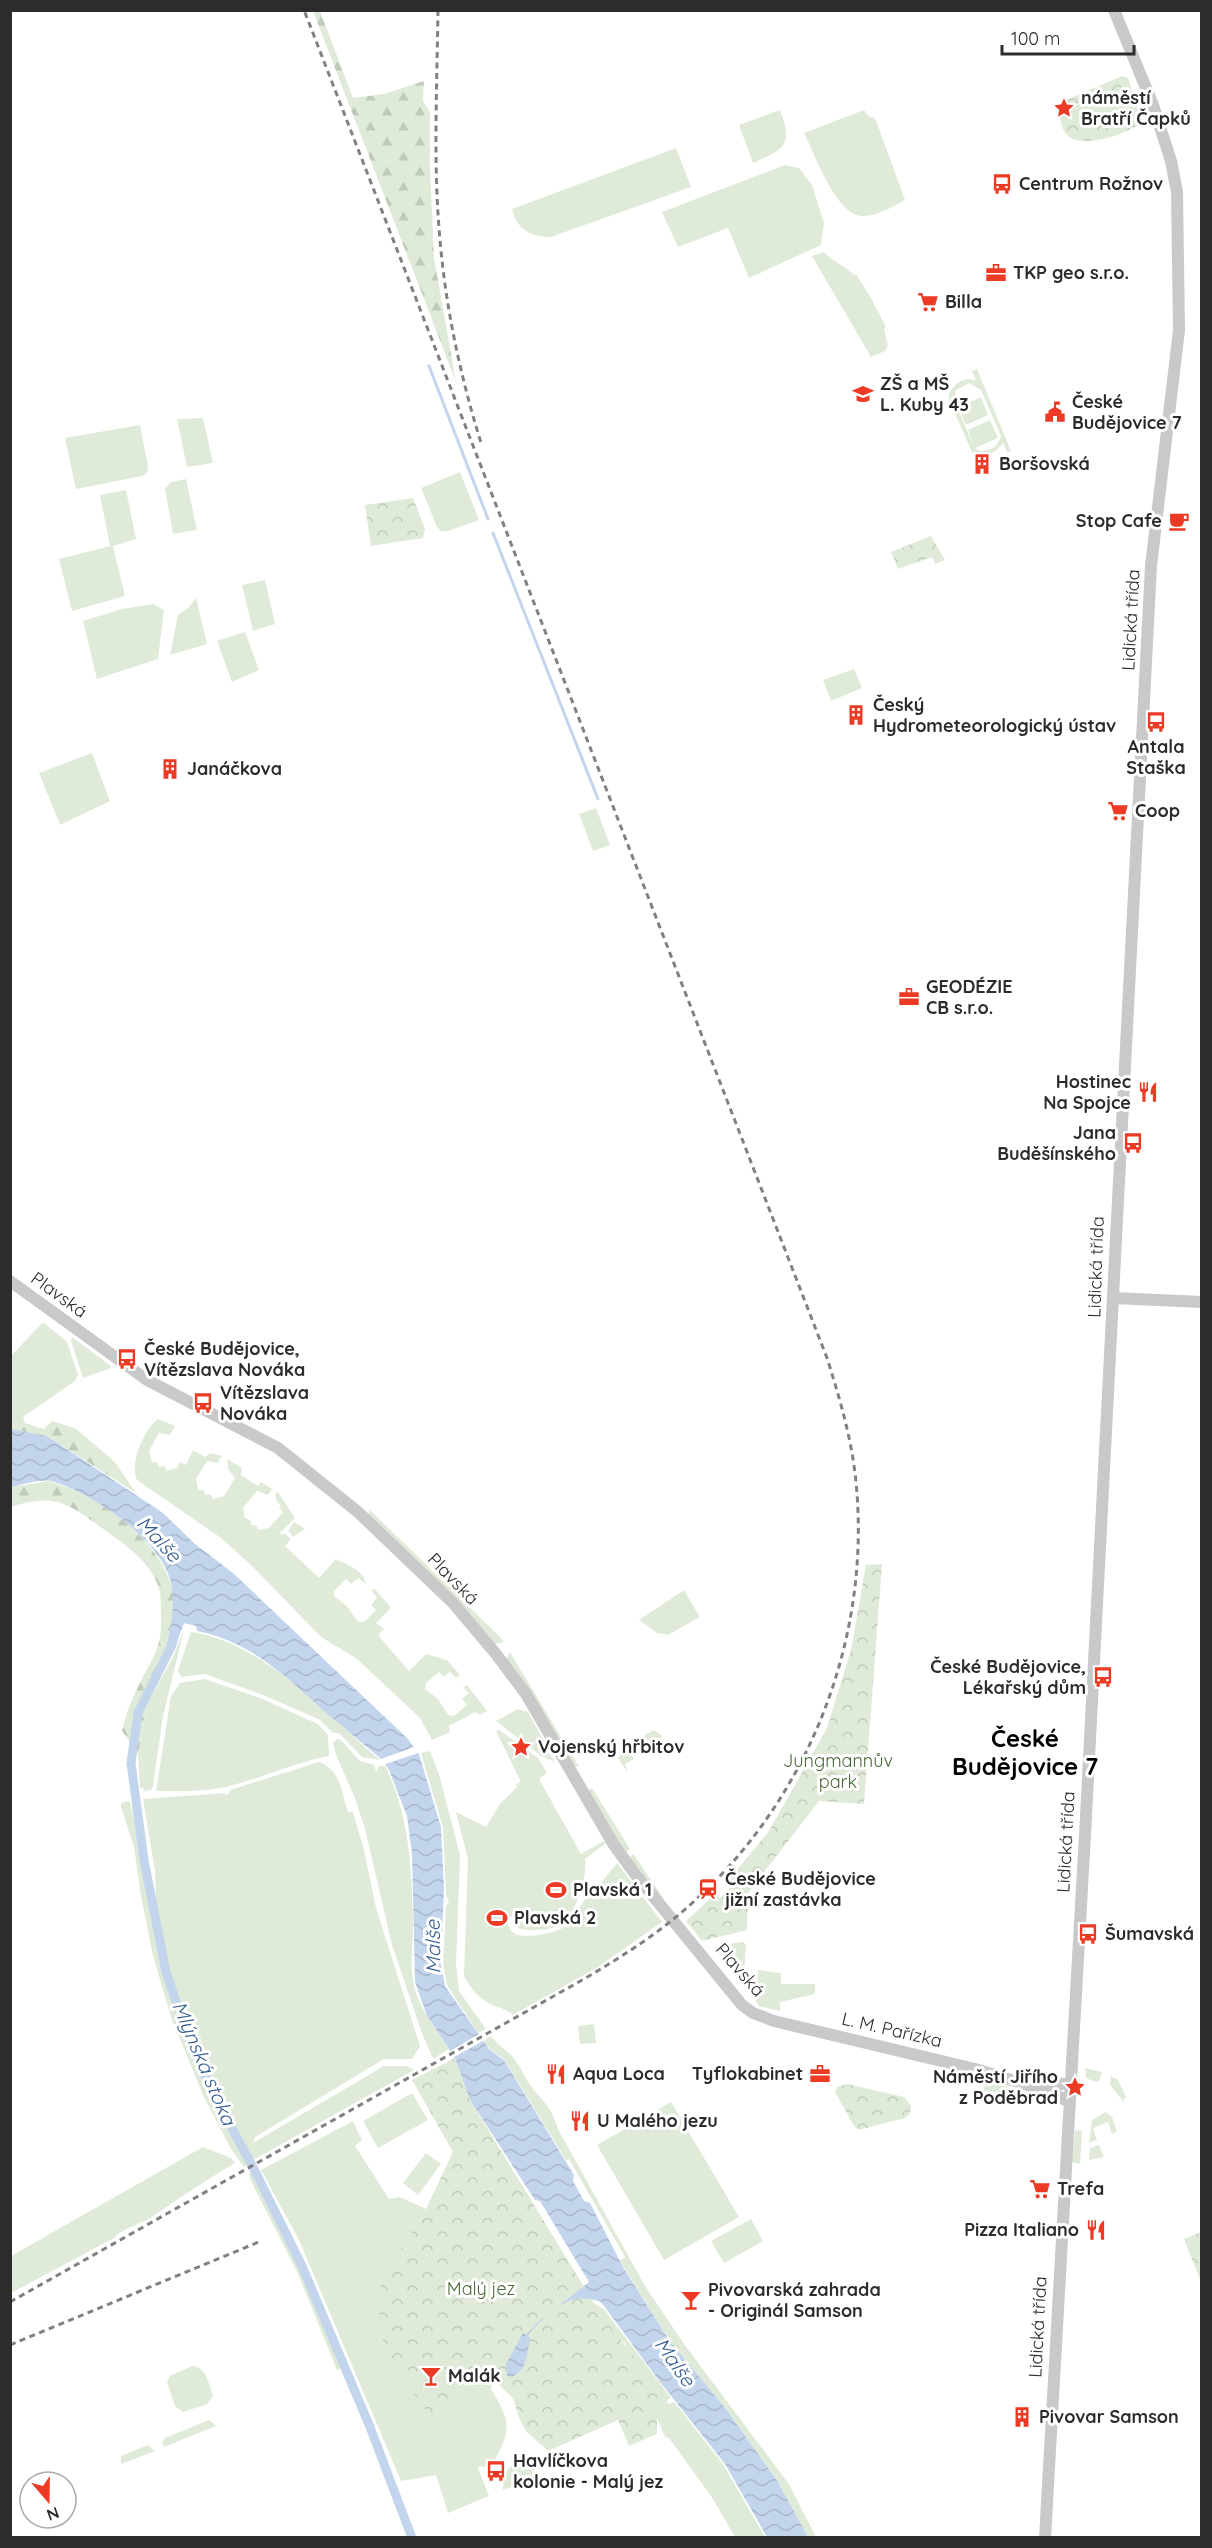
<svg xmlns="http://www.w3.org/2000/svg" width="1212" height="2548" font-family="Quicksand,sans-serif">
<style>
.green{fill:#dfebd8;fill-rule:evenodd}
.forest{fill:url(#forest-firs)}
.park{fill:url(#park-crowns)}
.water{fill:url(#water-waves)}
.pier{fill:#fff}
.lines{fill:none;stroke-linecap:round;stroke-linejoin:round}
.stream{stroke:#c3d5ec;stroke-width:3}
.canal{stroke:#c3d5ec;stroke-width:9}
.minor{stroke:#c9c9c9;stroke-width:12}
.rail{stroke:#818181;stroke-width:3;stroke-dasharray:6 4.5;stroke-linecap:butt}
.labels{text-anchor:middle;stroke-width:6;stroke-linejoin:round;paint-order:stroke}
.poi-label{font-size:18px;font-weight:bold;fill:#2c2c2c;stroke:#fff;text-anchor:start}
.street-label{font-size:18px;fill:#2c2c2c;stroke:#fff}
.park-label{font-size:18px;fill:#466938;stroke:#fff}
.water-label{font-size:20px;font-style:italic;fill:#375e91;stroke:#fff}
.district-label{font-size:24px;font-weight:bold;fill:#000;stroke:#fff}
</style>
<defs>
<pattern id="forest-firs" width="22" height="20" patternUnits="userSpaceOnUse" patternTransform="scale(1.5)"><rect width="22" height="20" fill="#dfebd8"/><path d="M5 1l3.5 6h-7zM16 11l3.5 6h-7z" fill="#c0caba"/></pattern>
<pattern id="park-crowns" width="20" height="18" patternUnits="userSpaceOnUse" patternTransform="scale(1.5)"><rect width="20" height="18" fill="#dfebd8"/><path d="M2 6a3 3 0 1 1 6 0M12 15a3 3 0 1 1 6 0" fill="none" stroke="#c0caba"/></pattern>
<pattern id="water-waves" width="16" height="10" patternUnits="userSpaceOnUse" patternTransform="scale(1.5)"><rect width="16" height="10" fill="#c3d5ec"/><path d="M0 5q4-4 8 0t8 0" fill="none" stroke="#a8b7cb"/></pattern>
</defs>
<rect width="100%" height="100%" fill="#fff"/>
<!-- green -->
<path class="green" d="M780 110C794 146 784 149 753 163L739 125Z
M864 110 869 117 875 118 905 200C893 207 875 217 861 216 835 213 815 154 804 133Z
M676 148 691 187 551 237C531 237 517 230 512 209Z
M785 165 799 168 812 185 824 223 821 245 749 278 728 228 678 247 662 212Z
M824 252C833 262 844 265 854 275L856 274 871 298 886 327 884 328 888 346 885 351 871 357 812 256Z
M977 369 1011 451 1007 452 1003 443C995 454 985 458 972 452L949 400V393C956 382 964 377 976 380L972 371ZM969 383 981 390 1001 436C997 448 990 451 979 451L975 448 998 438 990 420 968 430 974 447 954 400 956 390Z
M981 397 988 415 966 425 958 407Z
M203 418 213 463 187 467 177 419Z
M140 425 148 466 147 473 142 476 76 489 65 438Z
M460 472 479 520 448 531H441L437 527 421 488Z
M186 479 197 530 173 534 165 489 171 482Z
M126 490 136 539 113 546 125 596 72 611 59 559 110 546 100 495Z
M265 580 275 624 253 631 242 585Z
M196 598 207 644 170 655 178 615 188 608Z
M153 604 164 610 158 659 97 679 83 621 122 609Z
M245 632 259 670 232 682 217 641Z
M854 669 862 688 831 701 823 680Z
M92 753 110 801 60 825 39 773Z
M596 808 610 845 593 851 579 814Z
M43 1322 67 1342 78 1375 75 1381 23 1417 25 1423 44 1429 11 1425 10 1357Z
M72 1337 111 1366V1368L83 1378 71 1341Z
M158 1419 175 1426 170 1435 159 1433 149 1451 152 1462H157L159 1467 164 1466 167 1471 177 1468 180 1462 186 1465 193 1450 205 1457 210 1453 222 1456 218 1463 207 1461 196 1479 198 1490H204L205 1495 210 1494 213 1499 224 1496 235 1478 228 1469 227 1459 242 1468 241 1475 258 1486 261 1482 272 1489 268 1495 257 1491 243 1508 245 1518 250 1520 251 1525 257 1526 258 1530 269 1528 283 1512 279 1508 281 1505 277 1502 275 1495 278 1492 295 1518 279 1534H286L291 1539 285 1546 319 1578 336 1559C346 1564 365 1571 366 1584L358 1578 351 1584 346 1579 334 1591V1596L347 1606 358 1622H364L376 1610 371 1605 377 1598 371 1590 375 1589 391 1608 376 1623 384 1629 378 1635 409 1671 426 1654 447 1660 460 1675 456 1678 450 1672 444 1677 439 1672 426 1683 425 1689 438 1699 448 1715 454 1716 467 1705 462 1699 469 1693 463 1687 467 1685 487 1711 480 1715 475 1712 449 1726 450 1732 432 1740 420 1718 356 1658 321 1637 251 1565 221 1538 137 1480C129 1464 144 1429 158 1419Z
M369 1509 502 1639 504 1642 494 1644 369 1516Z
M294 1522 305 1529 293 1537 288 1531Z
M684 1590 700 1617 668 1635 657 1633 639 1620Z
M184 1630 163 1716 153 1786 151 1790 144 1791 143 1788H140L138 1754 147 1705 173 1657Z
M191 1632C265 1643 325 1714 380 1760L362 1757 339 1733H333L320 1720 268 1697 205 1674 181 1677 178 1670Z
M510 1652 579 1767 572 1765 506 1659Z
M205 1679 260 1698 318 1724 328 1735 329 1756C292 1763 258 1780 221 1788 200 1792 177 1791 156 1791L171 1696 180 1683Z
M518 1709 528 1712 547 1746 545 1748 554 1760 553 1761 541 1756 496 1721Z
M499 1730 538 1758 547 1773 539 1779 581 1854 604 1841 606 1843 585 1859C587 1878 578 1911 561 1924 551 1931 531 1931 519 1929L511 1916 507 1918C508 1925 509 1930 515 1934 526 1939 557 1933 566 1926 575 1918 580 1905 588 1895L590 1896 617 1863 662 1922 598 1967 513 2015C504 2007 496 2008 487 2002 476 1996 470 1987 464 1976L468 1859 456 1812 486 1827 500 1804 517 1787 516 1784 521 1782 496 1731Z
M654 1730 663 1736 637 1752 631 1743Z
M337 1739 341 1740 360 1761 374 1765 376 1772 379 1766H385C410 1816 412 1872 413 1926 413 1944 410 1964 413 1981 418 2008 435 2028 449 2049L433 2059 422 2033 392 1945 365 1829 355 1798 336 1755 333 1742Z
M627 1745 634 1759 625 1764 628 1773 618 1758Z
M430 1751 439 1774 460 1855 456 1964 459 1991 486 2029 478 2033 447 1985 443 1964 446 1905 449 1903 446 1895 443 1828 421 1753Z
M319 1762C341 1770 341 1792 348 1812H353L364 1850 376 1908 420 2046 412 2059H384L255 2137 253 2143 384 2066H407L414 2070 253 2160 210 2084 184 2017 171 1976 156 1902 155 1871 143 1799 225 1793V1795L229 1794 230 1790Z
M592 1788 630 1849 628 1851H624L587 1792Z
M130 1801 165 1973 174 2004 214 2100 247 2165 244 2167 231 2149 203 2095 171 2017 153 1956 141 1896 134 1847 121 1807V1803Z
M632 1854 634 1855 664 1899 661 1898 630 1859Z
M743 1942 746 1945 743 1986 731 1970 733 1969 727 1960 724 1962 715 1946Z
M758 1970 781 1973V1984H815V1994L780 2002V2011L759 2006 756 2001Z
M594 2024 596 2043 580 2044 578 2026Z
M491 2036C498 2046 509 2051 515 2060 522 2069 526 2080 533 2089 546 2104 552 2109 558 2129L645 2286 684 2344 789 2484 816 2537H808L778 2482 726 2409 669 2340 620 2261 625 2257 569 2159 566 2160 504 2059 489 2048 483 2041Z
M1085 2068 1102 2072 1099 2081 1096 2082 1086 2078Z
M1111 2076 1118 2080 1126 2097 1123 2101 1110 2085Z
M993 2082 1035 2094V2097L983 2094 985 2085Z
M412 2093 428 2120 378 2148 363 2121Z
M671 2102 739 2217 664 2260 597 2145Z
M1106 2112 1112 2117 1117 2132 1112 2134 1108 2122 1093 2128 1097 2140 1089 2143 1092 2120Z
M353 2121 362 2140 355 2146 389 2199 400 2197 426 2209 381 2281V2334L384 2347 392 2358 462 2385 491 2389C513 2425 511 2432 490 2468L480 2466 478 2468 489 2496 448 2513 436 2475 401 2481 299 2240 261 2170Z
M1075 2130 1082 2131 1080 2164 1072 2162Z
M1099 2145 1104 2157 1089 2160 1090 2148Z
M203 2147 231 2158 235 2163C205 2181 178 2199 150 2218 139 2225 121 2229 114 2238L11 2293V2256Z
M426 2153 441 2164 418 2195 403 2183Z
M252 2172 290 2247 342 2368 337 2370 298 2274 250 2179 249 2174Z
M751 2219 763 2241 724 2263 711 2241Z
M587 2300 604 2309 671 2398 667 2400 668 2404 674 2402 723 2464 765 2537H735L713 2499 669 2438 665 2437 625 2343 614 2334Z
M192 2366C206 2366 209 2384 213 2396L207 2404 183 2412 175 2406 167 2382 170 2376Z
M209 2420 216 2426 164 2447 162 2442 165 2438Z
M148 2445 155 2451 121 2464V2456Z
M522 2461 528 2462C532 2467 534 2472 531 2478L514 2483V2486L503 2490C503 2476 507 2464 522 2461Z"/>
<!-- forest -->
<path class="forest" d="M313 11H320L353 98 384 94 424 81 423 101 430 112V170L434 258 456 382Z
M52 1421 75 1428 115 1462 136 1493 47 1436 11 1429 10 1425 44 1429Z
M49 1481C63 1486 79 1491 92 1499 128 1519 177 1563 174 1608 173 1620 169 1633 167 1645H172L160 1679 147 1705 138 1754 122 1731C128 1703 141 1681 154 1656 160 1643 162 1629 161 1615 161 1607 161 1596 159 1588 151 1561 120 1541 99 1526 65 1501 52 1494 11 1507V1487Z"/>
<!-- park -->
<path class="park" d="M1122 76 1128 78 1142 122C1129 134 1081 150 1067 135 1060 128 1060 113 1057 104Z
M413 498 425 529 423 538 371 546 365 505Z
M931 536 945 560 935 564 932 557 898 569 891 552Z
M882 1564 864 1804 819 1801 748 1893 747 1930 702 1941 686 1921 715 1894 720 1898 733 1885 728 1881 769 1831 827 1728 851 1650 866 1565Z
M455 2058 470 2100 600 2313 657 2386V2434L629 2446 618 2420 548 2451 526 2431 519 2418 513 2398 493 2379 491 2389 462 2385 430 2416 409 2387 418 2377 392 2358 384 2348 379 2321 381 2281 426 2209 453 2152 412 2080Z
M847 2084 904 2097 911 2106 910 2114 905 2118 859 2130 854 2126 835 2092 837 2087Z
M1201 2232V2282L1184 2239Z"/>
<!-- water -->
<path class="water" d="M11 1429 47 1436 163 1513 195 1544 233 1573 407 1738 419 1754 441 1827 444 1888 441 1964 445 1986 489 2049 504 2060 574 2175 573 2181 584 2201 590 2203 623 2267 669 2340 726 2409 778 2482 808 2537H767L725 2464 660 2382 601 2302C569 2290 553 2310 531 2331L528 2336 530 2338C527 2353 528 2369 512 2377L507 2376 506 2364 523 2333 526 2335 536 2324 589 2282 540 2201 535 2200 470 2100 455 2058 427 2016 415 1982 412 1853 407 1816 389 1770 381 1759C362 1743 343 1727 324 1711 286 1676 249 1641 197 1631L196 1626 184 1623 176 1645H167C172 1620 178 1593 166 1569 148 1532 90 1492 51 1481 40 1479 22 1485 11 1487Z"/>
<!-- pier -->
<path class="pier" d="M417 1746 421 1752 383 1765 381 1759Z
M481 2033 485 2040 452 2058 448 2052Z"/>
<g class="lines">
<!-- stream -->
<path class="stream" d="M429 366 488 519
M493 533 598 799"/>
<!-- canal -->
<path class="canal" d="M174 1634 172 1645 138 1713 131 1763 144 1860 166 1972 190 2042 213 2093 256 2173 302 2266 370 2427 412 2538"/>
<!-- minor -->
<path class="minor" d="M10 1281 147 1380 278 1448 358 1512 453 1603 496 1654 526 1694 614 1845 635 1874 742 2005 753 2013 774 2021 975 2069 1051 2092 1069 2102
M1113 1298 1202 1302
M1024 2079 1071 2085
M1045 2538 1085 1835 1151 566 1179 330 1177 192 1171 161 1153 105 1114 10"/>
<!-- rail -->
<path class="rail" d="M438 10C437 87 433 164 440 240 446 310 461 379 482 446
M10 2302 584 1979C614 1961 644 1943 671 1921 804 1815 875 1641 855 1473 850 1433 839 1396 827 1358L304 10
M10 2345 261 2241"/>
</g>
<!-- icons -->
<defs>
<g id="sight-bare" transform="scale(1.62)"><path d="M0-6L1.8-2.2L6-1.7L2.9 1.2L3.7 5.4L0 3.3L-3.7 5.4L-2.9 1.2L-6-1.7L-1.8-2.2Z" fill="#ec3a25" stroke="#fff" stroke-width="2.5" paint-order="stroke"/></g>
<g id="bus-bare" transform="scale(1.62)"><path d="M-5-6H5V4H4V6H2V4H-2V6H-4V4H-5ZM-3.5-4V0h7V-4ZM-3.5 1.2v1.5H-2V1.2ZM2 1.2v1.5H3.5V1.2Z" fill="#ec3a25" stroke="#fff" stroke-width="2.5" paint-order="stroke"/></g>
<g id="office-bare" transform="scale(1.62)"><path d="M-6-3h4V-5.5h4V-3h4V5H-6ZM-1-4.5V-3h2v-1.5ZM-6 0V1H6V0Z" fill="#ec3a25" stroke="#fff" stroke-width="2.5" paint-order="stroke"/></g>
<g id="supermarket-bare" transform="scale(1.62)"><path d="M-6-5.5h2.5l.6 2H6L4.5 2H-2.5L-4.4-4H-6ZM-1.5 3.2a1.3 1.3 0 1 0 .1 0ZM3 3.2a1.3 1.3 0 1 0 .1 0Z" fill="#ec3a25" stroke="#fff" stroke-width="2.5" paint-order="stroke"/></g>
<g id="school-bare" transform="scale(1.62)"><path d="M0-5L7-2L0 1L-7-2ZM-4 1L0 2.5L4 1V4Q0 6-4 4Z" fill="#ec3a25" stroke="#fff" stroke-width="2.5" paint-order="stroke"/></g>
<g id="civic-bare" transform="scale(1.62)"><path d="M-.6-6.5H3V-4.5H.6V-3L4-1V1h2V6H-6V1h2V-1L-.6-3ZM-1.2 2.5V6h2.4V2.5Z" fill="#ec3a25" stroke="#fff" stroke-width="2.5" paint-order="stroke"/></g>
<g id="building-bare" transform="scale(1.62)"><path d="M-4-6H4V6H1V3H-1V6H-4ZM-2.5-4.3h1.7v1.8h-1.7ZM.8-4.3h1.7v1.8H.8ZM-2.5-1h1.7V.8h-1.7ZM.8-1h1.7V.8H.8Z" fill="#ec3a25" stroke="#fff" stroke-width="2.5" paint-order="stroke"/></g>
<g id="cafe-bare" transform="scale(1.62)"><path d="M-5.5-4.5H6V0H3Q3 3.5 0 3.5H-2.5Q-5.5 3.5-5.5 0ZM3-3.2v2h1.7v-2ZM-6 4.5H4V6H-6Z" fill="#ec3a25" stroke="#fff" stroke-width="2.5" paint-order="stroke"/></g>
<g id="restaurant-bare" transform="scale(1.62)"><path d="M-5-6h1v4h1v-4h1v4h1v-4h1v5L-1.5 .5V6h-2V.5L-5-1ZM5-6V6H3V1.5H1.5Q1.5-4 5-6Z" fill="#ec3a25" stroke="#fff" stroke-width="2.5" paint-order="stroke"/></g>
<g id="station-bare" transform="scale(1.62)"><path d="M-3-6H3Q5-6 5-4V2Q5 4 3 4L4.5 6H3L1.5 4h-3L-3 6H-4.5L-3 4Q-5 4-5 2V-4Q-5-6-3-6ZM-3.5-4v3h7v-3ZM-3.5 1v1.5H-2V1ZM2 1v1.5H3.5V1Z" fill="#ec3a25" stroke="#fff" stroke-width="2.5" paint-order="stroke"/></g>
<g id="stadium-bare" transform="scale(1.62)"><path d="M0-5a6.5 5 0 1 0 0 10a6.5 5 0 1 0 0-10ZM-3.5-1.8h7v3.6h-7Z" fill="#ec3a25" stroke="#fff" stroke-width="2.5" paint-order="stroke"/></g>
<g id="bar-bare" transform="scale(1.62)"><path d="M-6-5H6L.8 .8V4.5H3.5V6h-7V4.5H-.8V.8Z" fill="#ec3a25" stroke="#fff" stroke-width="2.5" paint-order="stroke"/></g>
</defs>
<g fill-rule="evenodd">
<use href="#sight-bare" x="1064" y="108"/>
<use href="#bus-bare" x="1002" y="184"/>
<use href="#office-bare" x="996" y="273"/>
<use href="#supermarket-bare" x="928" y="302"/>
<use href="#school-bare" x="863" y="394"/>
<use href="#civic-bare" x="1055" y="412"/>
<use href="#building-bare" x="982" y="464"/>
<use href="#cafe-bare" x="1179" y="521"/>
<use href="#building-bare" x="856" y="715"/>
<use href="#bus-bare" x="1156" y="722"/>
<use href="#building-bare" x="170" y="769"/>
<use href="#supermarket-bare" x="1118" y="811"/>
<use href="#office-bare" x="909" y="997"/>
<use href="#restaurant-bare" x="1148" y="1092"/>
<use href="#bus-bare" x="1133" y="1143"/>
<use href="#bus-bare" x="127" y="1359"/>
<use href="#bus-bare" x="203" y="1403"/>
<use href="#bus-bare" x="1103" y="1677"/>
<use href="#sight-bare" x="521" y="1747"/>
<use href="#station-bare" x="708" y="1889"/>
<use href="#stadium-bare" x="556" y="1890"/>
<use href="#stadium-bare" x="497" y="1918"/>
<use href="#bus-bare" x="1088" y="1934"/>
<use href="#restaurant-bare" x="556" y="2074"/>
<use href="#office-bare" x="820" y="2074"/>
<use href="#sight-bare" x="1075" y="2087"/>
<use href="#restaurant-bare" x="580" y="2121"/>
<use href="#supermarket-bare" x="1040" y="2189"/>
<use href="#restaurant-bare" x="1096" y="2230"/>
<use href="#bar-bare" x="691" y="2300"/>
<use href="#bar-bare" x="431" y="2376"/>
<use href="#building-bare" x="1022" y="2417"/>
<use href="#bus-bare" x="496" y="2471"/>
</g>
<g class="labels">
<!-- poi labels -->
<g class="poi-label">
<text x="1081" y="104">náměstí<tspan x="1081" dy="21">Bratří Čapků</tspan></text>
<text x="1019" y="190">Centrum Rožnov</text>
<text x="1013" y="279">TKP geo s.r.o.</text>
<text x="945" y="308">Billa</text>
<text x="880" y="390">ZŠ a MŠ<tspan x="880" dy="21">L. Kuby 43</tspan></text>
<text x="1072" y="408">České<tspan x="1072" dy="21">Budějovice 7</tspan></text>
<text x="999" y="470">Boršovská</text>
<text x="1162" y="527" text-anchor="end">Stop Cafe</text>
<text x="873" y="711">Český<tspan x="873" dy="21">Hydrometeorologický ústav</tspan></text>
<text x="1156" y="753" text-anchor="middle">Antala<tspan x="1156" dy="21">Staška</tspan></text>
<text x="187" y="775">Janáčkova</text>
<text x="1135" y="817">Coop</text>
<text x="926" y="993">GEODÉZIE<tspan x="926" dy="21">CB s.r.o.</tspan></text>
<text x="1131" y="1088" text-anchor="end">Hostinec<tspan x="1131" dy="21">Na Spojce</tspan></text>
<text x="1116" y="1139" text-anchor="end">Jana<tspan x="1116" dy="21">Buděšínského</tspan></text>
<text x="144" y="1355">České Budějovice,<tspan x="144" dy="21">Vítězslava Nováka</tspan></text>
<text x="220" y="1399">Vítězslava<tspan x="220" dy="21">Nováka</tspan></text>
<text x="1086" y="1673" text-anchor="end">České Budějovice,<tspan x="1086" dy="21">Lékařský dům</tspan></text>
<text x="538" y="1753">Vojenský hřbitov</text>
<text x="725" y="1885">České Budějovice<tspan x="725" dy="21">jižní zastávka</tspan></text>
<text x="573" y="1896">Plavská 1</text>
<text x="514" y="1924">Plavská 2</text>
<text x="1105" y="1940">Šumavská</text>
<text x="573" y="2080">Aqua Loca</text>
<text x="803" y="2080" text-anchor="end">Tyflokabinet</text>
<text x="1058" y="2083" text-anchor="end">Náměstí Jiřího<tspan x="1058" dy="21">z Poděbrad</tspan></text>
<text x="597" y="2127">U Malého jezu</text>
<text x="1057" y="2195">Trefa</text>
<text x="1079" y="2236" text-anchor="end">Pizza Italiano</text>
<text x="708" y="2296">Pivovarská zahrada<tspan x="708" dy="21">- Originál Samson</tspan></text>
<text x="448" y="2382">Malák</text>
<text x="1039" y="2423">Pivovar Samson</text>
<text x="513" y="2467">Havlíčkova<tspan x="513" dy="21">kolonie - Malý jez</tspan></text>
</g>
<!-- street labels -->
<g class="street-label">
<text transform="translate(1131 620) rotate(-87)" y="6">Lidická třída</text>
<text transform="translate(1096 1267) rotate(-88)" y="6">Lidická třída</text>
<text transform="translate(59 1295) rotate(36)" y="6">Plavská</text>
<text transform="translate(453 1579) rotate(46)" y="6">Plavská</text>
<text transform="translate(1066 1842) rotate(-87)" y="6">Lidická třída</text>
<text transform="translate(740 1970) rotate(49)" y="6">Plavská</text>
<text transform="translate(892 2030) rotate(13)" y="6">L. M. Pařízka</text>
<text transform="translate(1038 2327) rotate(-87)" y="6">Lidická třída</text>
</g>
<!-- park labels -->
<g class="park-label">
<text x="838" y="1767">Jungmannův<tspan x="838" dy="21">park</tspan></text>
<text x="481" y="2295">Malý jez</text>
</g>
<!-- water labels -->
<g class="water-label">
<text transform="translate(159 1539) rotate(47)" y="7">Malše</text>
<text transform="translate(433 1947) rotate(-91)" y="7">Malše</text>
<text transform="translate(204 2063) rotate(67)" y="7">Mlýnská stoka</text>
<text transform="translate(675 2362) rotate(55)" y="7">Malše</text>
</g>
<!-- district labels -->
<g class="district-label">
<text x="1025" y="1747">České<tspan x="1025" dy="28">Budějovice 7</tspan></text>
</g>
</g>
<!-- border -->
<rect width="1212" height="2548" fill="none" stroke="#2c2c2c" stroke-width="24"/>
<!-- north arrow -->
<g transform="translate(48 2500) rotate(160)"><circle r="28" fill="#ffffff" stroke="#ababab" stroke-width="1.5"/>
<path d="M0-4.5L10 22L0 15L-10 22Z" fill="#ec3a25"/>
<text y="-9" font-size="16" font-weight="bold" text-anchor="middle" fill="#2c2c2c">N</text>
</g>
<!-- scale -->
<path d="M1002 45v9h132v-9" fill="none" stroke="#2c2c2c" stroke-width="3"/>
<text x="1011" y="45" font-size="18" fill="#2c2c2c" stroke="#ffffff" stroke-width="4.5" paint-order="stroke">100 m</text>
</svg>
